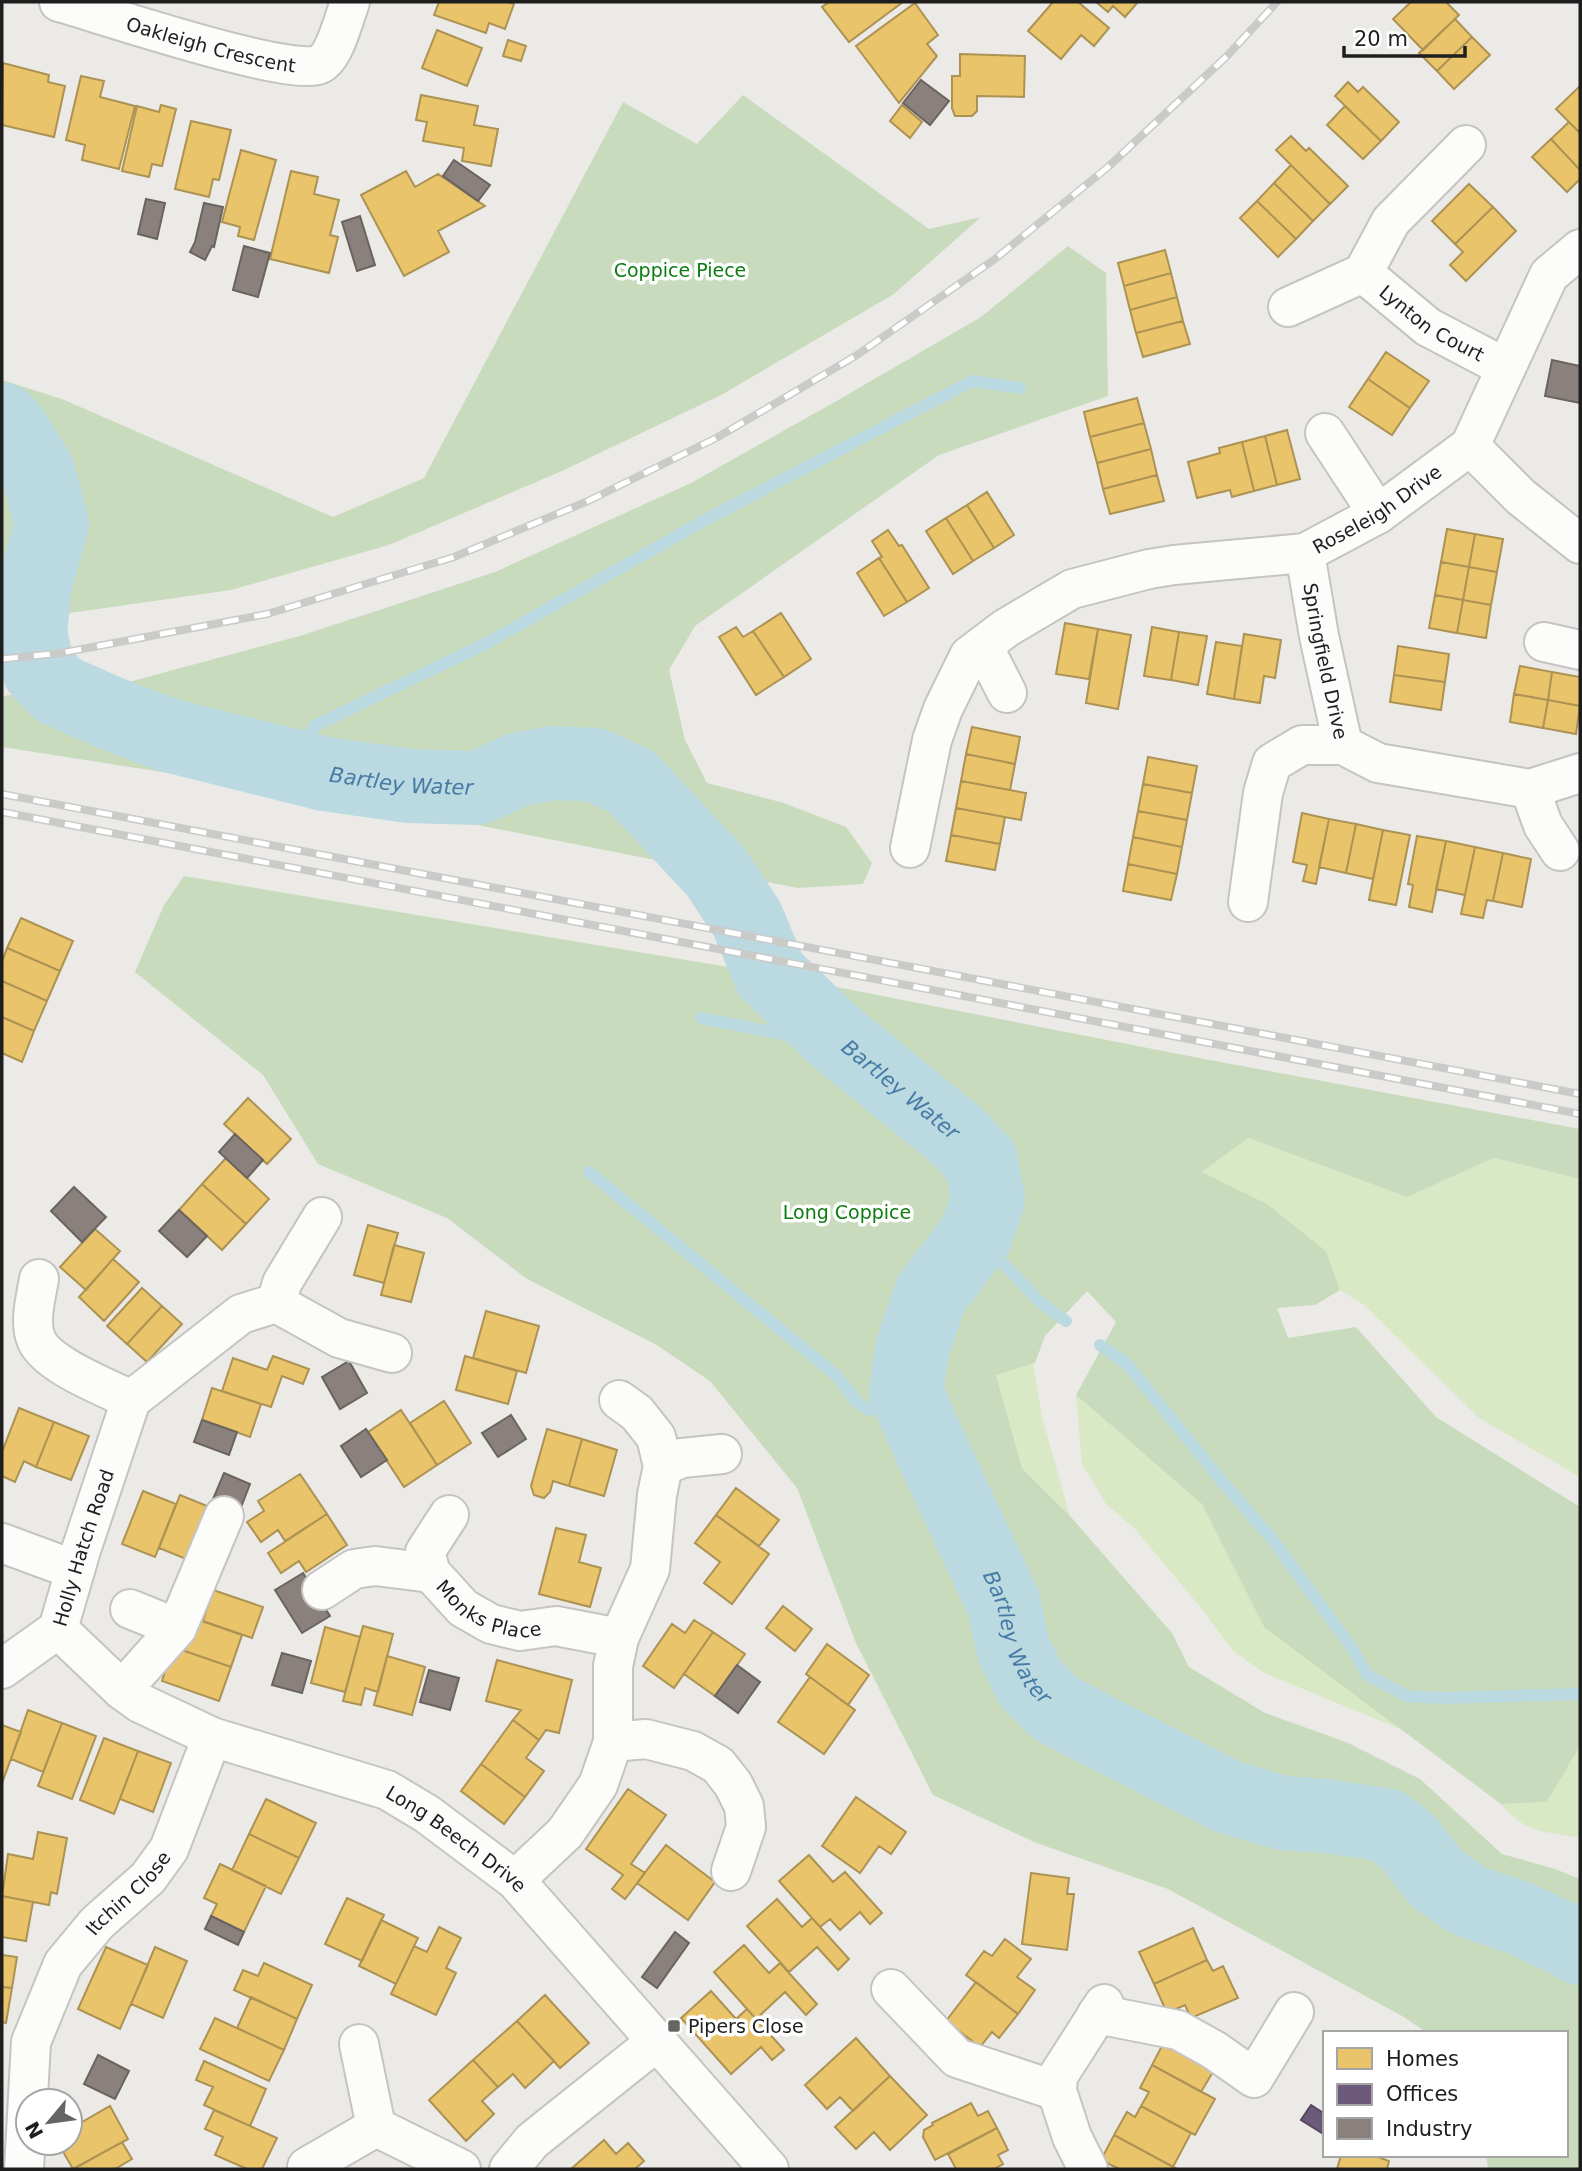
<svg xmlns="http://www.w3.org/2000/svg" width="1582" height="2171" font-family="'DejaVu Sans',sans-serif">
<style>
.grass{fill:#dae9c5}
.forest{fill:#c8dbbc}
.homes{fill:#e9c46a;stroke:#ac9253;stroke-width:2}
.offices{fill:#6d597a;stroke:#55475e;stroke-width:2}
.industry{fill:#8a817c;stroke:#6a6360;stroke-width:2}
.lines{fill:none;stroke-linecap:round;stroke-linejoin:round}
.stream{stroke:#bad9e0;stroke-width:12}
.river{stroke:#bad9e0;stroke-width:74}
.minor-casing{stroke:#c5c4c3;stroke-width:42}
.minor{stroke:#fcfcfb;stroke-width:38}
.rail-casing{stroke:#cacac9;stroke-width:8}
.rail{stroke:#fff;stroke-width:5;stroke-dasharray:16;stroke-linecap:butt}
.poi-dot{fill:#666564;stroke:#fff;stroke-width:2.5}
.labels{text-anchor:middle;stroke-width:7;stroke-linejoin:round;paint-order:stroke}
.street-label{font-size:19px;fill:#1e1e1e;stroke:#fff}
.park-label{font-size:19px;fill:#0c7c10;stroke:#fff}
.poi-label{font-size:19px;fill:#1e1e1e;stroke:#fff;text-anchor:start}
.water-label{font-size:21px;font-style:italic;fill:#477aa5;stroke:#fff}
</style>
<rect width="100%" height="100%" fill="#eceae7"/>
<!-- grass -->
<path class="grass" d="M1247 1138 1407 1197 1494 1158 1580 1179V1477L1479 1418 1364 1305 1340 1290 1326 1251 1202 1172Z
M1033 1363 1042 1417 1070 1516 1022 1468 996 1375Z
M1076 1395 1202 1504 1264 1627 1405 1731 1264 1673 1232 1650 1201 1608 1134 1528 1106 1504 1082 1464Z
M1580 1746V1838C1545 1831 1525 1834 1501 1804L1547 1802Z"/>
<!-- forest -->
<path class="forest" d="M743 95 929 229 981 217 894 294 721 395 562 471 389 545 231 590 49 616 2 620V380L62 399 333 517 424 478 623 102 697 144Z
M1068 246 1106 273 1108 396 939 455 695 626 669 670 685 740 707 783 784 803 846 827 872 863 863 884 798 888 380 806 2 747V696L125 683 303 635 495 572 691 483 840 399 981 317Z
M184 876 770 974 1199 1058 1580 1129V1179L1494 1158 1407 1197 1248 1138 1202 1172 1267 1204 1326 1251 1340 1290 1315 1305 1277 1308 1288 1338 1356 1327 1436 1417 1580 1507V1746L1547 1802 1501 1804 1264 1627 1202 1504 1076 1395 1116 1322 1087 1291 1045 1336 1035 1363 996 1375 1022 1468 1070 1516 1172 1633 1189 1667 1265 1713 1346 1742 1420 1779 1502 1854 1555 1869 1580 1879V2169H1488L1486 2155H1566V2033H1427L1404 2017 1168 1889 1034 1842 933 1795 856 1643 797 1488 710 1381 655 1344 527 1279 447 1218 318 1164 263 1075 135 972 164 905Z"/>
<!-- homes -->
<path class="homes" d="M439 2H507L514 4 505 29 489 23 486 33 434 15Z
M829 2H903L849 42 822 7Z
M1053 2H1078L1109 28 1094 46 1081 35 1061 59 1028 31Z
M1096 2H1138L1125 17 1113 6 1108 12Z
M1411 2H1446L1459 15 1423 50 1393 19Z
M915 3 938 35 927 44 937 56 899 103 856 46Z
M1455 19 1472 37 1437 71 1419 53Z
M437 30 482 48 467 86 422 68Z
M1472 37 1490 55 1454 89 1437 71Z
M508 40 526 46 521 61 503 56Z
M960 54 1025 56 1024 97 977 96V111L972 116H955L952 108V76H960Z
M3 63 49 75 48 82 65 86 54 137 2 125Z
M81 76 104 81 100 97 135 106 119 169 82 160 85 145 66 140Z
M1348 82 1358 92 1363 87 1399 122 1381 141 1335 96Z
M1580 86V133L1556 109Z
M421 95 478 106 474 125 498 129 491 166 462 161 464 148 423 141 427 122 416 120Z
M161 105 176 109 162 166 152 164 149 177 122 171 137 106 159 112Z
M902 105 922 122 910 138 890 121Z
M1345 106 1381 141 1363 159 1327 125Z
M191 121 231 130 219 180 213 179 209 197 175 189Z
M1569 122 1580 133V170L1551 139Z
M1291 136 1306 151 1309 148 1348 186 1330 204 1276 150Z
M1551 139 1580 170V179L1567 192 1532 157Z
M241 150 276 160 254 240 238 236 240 227 222 222Z
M1291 165 1330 204 1313 221 1274 183Z
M291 171 318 177 314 194 339 200 330 235 338 237 329 273 270 259Z
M406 171 415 187 438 174 485 206 438 231 449 252 404 276 361 195Z
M1274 183 1313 221 1296 239 1257 201Z
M1469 184 1493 207 1455 244 1432 221Z
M1257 201 1296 239 1278 257 1240 218Z
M1493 207 1516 231 1466 281 1450 265 1463 252 1455 244Z
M1165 250 1171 273 1124 286 1118 263Z
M1171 273 1177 297 1130 310 1124 286Z
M1177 297 1183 321 1136 333 1130 310Z
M1183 321 1190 344 1143 357 1136 333Z
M1386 352 1429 381 1410 408 1368 379Z
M1368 379 1410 408 1392 435 1349 407Z
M1137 398 1144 423 1090 437 1084 412Z
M1144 423 1151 449 1097 463 1090 437Z
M1287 430 1300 479 1277 485 1265 436Z
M1265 436 1277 485 1254 491 1242 442Z
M1242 442 1254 491 1232 497 1230 490 1197 498 1188 462 1220 453 1219 448Z
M1151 449 1157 475 1103 489 1097 463Z
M1157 475 1164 501 1110 514 1103 489Z
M987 492 1014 535 994 548 967 505Z
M967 505 994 548 973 561 946 518Z
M946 518 973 561 953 574 926 531Z
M1447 529 1475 534 1469 567 1441 562Z
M888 530 899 546 902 545 929 588 907 602 879 558 882 557 872 541Z
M1475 534 1503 539 1497 572 1469 567Z
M879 558 907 602 884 616 857 573Z
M1441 562 1469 567 1463 600 1435 595Z
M1469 567 1497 572 1491 605 1463 600Z
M1435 595 1463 600 1457 633 1429 628Z
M1463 600 1491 605 1486 638 1457 633Z
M781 613 811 659 784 677 753 631Z
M1065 623 1098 629 1089 679 1056 674Z
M736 627 743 637 753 631 784 677 756 695 719 637Z
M1152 627 1179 632 1171 680 1144 676Z
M1098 629 1131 635 1118 709 1086 703Z
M1179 632 1207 636 1198 685 1171 680Z
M1244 634 1281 640 1275 678 1264 676 1260 703 1234 699Z
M1216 642 1242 646 1234 699 1207 694Z
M1398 646 1449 654 1445 682 1394 675Z
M1520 666 1552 672 1548 700 1514 694Z
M1552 672 1580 677V706L1548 700Z
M1394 675 1445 682 1441 710 1390 702Z
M1514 694 1548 700 1543 728 1510 722Z
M1548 700 1580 706 1576 734 1543 728Z
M972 727 1020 737 1015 764 966 754Z
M966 754 1015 764 1010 790 961 781Z
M1148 757 1197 766 1192 793 1143 784Z
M961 781 1026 793 1021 820 956 808Z
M1143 784 1192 793 1187 820 1138 811Z
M956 808 1005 817 1000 844 951 835Z
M1138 811 1187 820 1182 847 1133 837Z
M1302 813 1329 819 1316 884 1303 881 1307 865 1293 862Z
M1329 819 1356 824 1346 873 1319 867Z
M1356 824 1383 830 1373 879 1346 873Z
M1383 830 1410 835 1396 905 1369 900Z
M951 835 1000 844 995 870 946 861Z
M1417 836 1446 841 1432 912 1409 907 1413 885 1408 884Z
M1133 837 1182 847 1177 874 1128 864Z
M1446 841 1475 847 1465 895 1436 889Z
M1475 847 1503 853 1493 901 1487 900 1483 918 1461 914Z
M1503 853 1531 859 1522 907 1493 901Z
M1128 864 1177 874 1171 900 1123 891Z
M21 918 73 941 60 971 7 948Z
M7 948 60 971 47 1001 2 981V962Z
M2 981 47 1001 34 1031 2 1017Z
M2 1017 34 1031 22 1062 2 1053Z
M248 1098 291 1139 267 1164 224 1124Z
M226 1158 269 1199 246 1224 202 1184Z
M202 1184 246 1224 222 1250 179 1210Z
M368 1225 398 1233 384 1283 354 1275Z
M95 1229 120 1251 86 1290 60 1267Z
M394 1245 424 1253 411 1302 381 1295Z
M113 1259 139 1282 104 1321 79 1297Z
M142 1288 162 1306 127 1344 107 1326Z
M162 1306 182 1324 147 1362 127 1344Z
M486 1311 539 1326 526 1373 473 1358Z
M273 1356 309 1369 303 1384 282 1376 271 1407 222 1391 233 1358 267 1370Z
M465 1356 517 1371 508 1404 456 1390Z
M212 1388 261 1404 250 1437 202 1420Z
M444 1401 471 1443 437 1465 410 1423Z
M19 1408 54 1422 36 1467 24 1461 15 1482 2 1476V1452Z
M401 1410 437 1465 404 1487 368 1432Z
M54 1422 89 1436 71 1480 36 1467Z
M547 1429 582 1439 569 1486 553 1481 550 1492 544 1498 534 1495 531 1486Z
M582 1439 617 1450 604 1496 569 1486Z
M300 1474 327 1514 285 1541 278 1530 261 1542 247 1522 264 1511 258 1501Z
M736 1488 779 1520 759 1546 716 1515Z
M143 1491 176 1504 155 1557 122 1544Z
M180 1495 212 1508 191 1561 159 1548Z
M327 1514 347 1545 306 1572 299 1561 281 1573 268 1553Z
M716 1515 769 1554 732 1604 704 1583 720 1562 695 1543Z
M556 1528 586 1535 579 1562 601 1568 590 1607 539 1594Z
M213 1590 263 1607 252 1638 203 1621Z
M783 1606 812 1629 795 1651 766 1628Z
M193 1618 242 1635 231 1667 182 1650Z
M694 1620 713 1632 674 1688 643 1666 672 1624 685 1633Z
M363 1626 393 1634 378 1692 365 1688 361 1705 343 1701Z
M325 1627 360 1637 345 1692 311 1683Z
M713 1632 745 1654 715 1696 684 1674Z
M827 1644 869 1675 848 1705 806 1674Z
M173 1647 231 1667 219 1701 162 1681Z
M387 1656 425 1667 412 1715 374 1705Z
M497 1660 572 1680 559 1733 546 1730 539 1740 513 1720 521 1710 486 1701Z
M810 1677 855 1710 824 1754 778 1722Z
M28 1710 62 1723 43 1772 11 1759Z
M513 1720 539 1740 526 1758 544 1771 525 1797 481 1764Z
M62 1723 96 1736 72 1799 38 1786Z
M2 1725 21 1732 2 1783Z
M104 1738 138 1751 114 1814 80 1800Z
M138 1751 171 1763 153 1812 120 1799Z
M481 1764 525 1797 504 1824 461 1791Z
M628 1789 666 1815 631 1864 645 1873 625 1899 612 1889 623 1875 586 1849Z
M856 1797 906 1832 891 1854 879 1846 860 1873 822 1846Z
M266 1799 316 1823 299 1858 249 1834Z
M38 1832 67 1838 57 1894 51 1892 49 1905 2 1896 8 1854 33 1859Z
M249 1834 299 1858 281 1894 232 1870Z
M666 1845 715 1882 688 1920 637 1883Z
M809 1855 833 1882 845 1872 882 1913 870 1924 860 1912 840 1930 830 1919 820 1927 779 1881Z
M220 1864 266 1886 244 1932 211 1916 217 1904 204 1898Z
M1031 1873 1069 1878 1067 1894H1074L1067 1950 1022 1944Z
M2 1896 33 1902 26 1941 2 1937Z
M347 1898 384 1915 362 1961 325 1944Z
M777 1899 802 1927 812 1918 849 1959 838 1970 817 1947 789 1972 747 1926Z
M381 1920 418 1938 396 1984 359 1966Z
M439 1927 461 1938 446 1968 456 1973 436 2015 391 1994 414 1946 427 1952Z
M1193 1928 1207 1960 1154 1984 1139 1952Z
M1005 1939 1031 1959 1017 1977 1035 1990 1018 2014 966 1975 984 1951 992 1956Z
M744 1945 769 1973 780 1963 817 2004 806 2015 785 1992 756 2019 714 1972Z
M106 1947 148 1965 120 2029 78 2009Z
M155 1947 187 1961 163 2018 131 2004Z
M2 1955 17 1957 12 1988 2 1987Z
M1207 1960 1213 1971 1223 1966 1238 1998 1191 2018 1185 2005 1167 2013 1154 1984Z
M264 1963 312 1985 297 2019 234 1990 243 1970 258 1976Z
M976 1982 1018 2014 999 2038 992 2032 980 2047 946 2021Z
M2 1987 12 1988 6 2023 2 2022Z
M711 1991 736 2019 747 2009 784 2050 772 2060 761 2047 731 2074 681 2018Z
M545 1995 589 2043 560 2068 517 2021Z
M251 1997 297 2019 284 2050 237 2028Z
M215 2018 284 2050 269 2081 200 2049Z
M517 2021 554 2061 525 2088 513 2074 498 2087 473 2060Z
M856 2038 890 2076 853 2111 840 2097 827 2109 805 2085Z
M1165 2040 1216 2067 1201 2092 1152 2065Z
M473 2060 498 2087 482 2101 494 2114 466 2141 429 2100Z
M204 2061 266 2089 250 2126 204 2105 213 2087 196 2080Z
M1152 2065 1215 2099 1195 2135 1141 2106 1149 2092 1140 2088Z
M890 2076 927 2115 890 2150 874 2132 856 2149 835 2127Z
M971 2103 978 2116 988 2111 997 2128 935 2160 923 2137 924 2130 933 2125 932 2123Z
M110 2106 128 2139 73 2169 58 2143H70V2129Z
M1141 2106 1191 2133 1173 2167 1114 2135 1127 2112 1135 2117Z
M214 2110 277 2138 262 2169H247L215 2155 223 2137 205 2129Z
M997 2128 1008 2150 998 2155 1003 2164 994 2169H956L948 2154Z
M1114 2135 1177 2169H1119L1101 2160Z
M604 2140 616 2154 628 2143 644 2161 635 2169H571Z
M122 2142 132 2159 117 2168 118 2169H74Z
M1341 2155H1373L1389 2161 1387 2169H1337Z"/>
<!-- offices -->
<path class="offices" d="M1311 2105 1325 2114V2135L1301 2120Z"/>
<!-- industry -->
<path class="industry" d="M921 80 949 101 930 125 903 103Z
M454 160 490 185 478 201 443 176Z
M146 199 165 203 157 239 138 234Z
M204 203 223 207 214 247 212 246 205 260 190 252 195 242Z
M360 216 375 265 357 271 342 222Z
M244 246 270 253 258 297 233 290Z
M1552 360 1580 366V403L1545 396Z
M235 1134 263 1160 247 1178 219 1152Z
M74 1187 106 1217 82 1242 51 1211Z
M179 1210 207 1236 187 1257 159 1231Z
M349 1361 367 1393 340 1409 322 1377Z
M511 1415 526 1439 498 1457 482 1433Z
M202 1420 237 1432 229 1455 194 1442Z
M366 1429 387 1460 361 1477 341 1446Z
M224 1473 250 1484 238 1515 211 1504Z
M303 1573 330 1616 302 1633 275 1590Z
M282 1653 311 1661 302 1693 272 1685Z
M737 1665 760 1682 738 1713 715 1696Z
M429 1670 459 1678 450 1710 420 1702Z
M211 1916 244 1932 238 1945 205 1929Z
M675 1932 689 1943 657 1988 642 1977Z
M98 2055 129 2071 115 2099 84 2084Z"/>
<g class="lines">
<!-- stream -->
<path class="stream" d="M295 766 314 726 485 644 707 519 972 381 1020 388
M701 1018 791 1036 818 1020
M589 1172 837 1376 857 1402 869 1410 912 1403
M976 1235 1040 1302 1066 1321
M1100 1345 1127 1364 1221 1480 1272 1539 1352 1648 1367 1675 1407 1696 1440 1698 1580 1694"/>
<!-- river -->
<path class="river" id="s1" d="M2 419 13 431 38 472 52 523 34 589 30 635 39 670 58 690 110 713 168 735 325 774 409 786 477 788 520 769 555 763 595 765 632 782 716 872 747 919 770 974 832 1034 956 1135 981 1161 988 1199 976 1235 931 1294 913 1346 906 1391 927 1440 1003 1602 1014 1651 1031 1684 1056 1709 1228 1797 1283 1813 1325 1816 1386 1825 1408 1842 1437 1879 1469 1901 1519 1918 1575 1944 1580 1948"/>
<!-- minor casing -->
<g class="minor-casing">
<g id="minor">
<path id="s2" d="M59 2C99 13 294 79 320 64 335 56 344 18 350 2"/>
<path d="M1363 273 1391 221 1466 145"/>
<path id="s3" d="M1288 307 1363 273 1428 327 1506 368"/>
<path d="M1325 433 1378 514"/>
<path d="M1470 446 1521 497 1580 544"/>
<path id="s4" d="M1305 553 1319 636 1343 745 1378 763 1530 789 1580 773"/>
<path d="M1544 642 1580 650"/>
<path d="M983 646 1007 693"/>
<path d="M1530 789 1543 825 1560 851"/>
<path id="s5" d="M910 848 932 740 943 709 969 656 1006 628 1072 589 1149 569 1174 565 1305 553 1378 514 1470 446 1549 275 1580 249"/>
<path d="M1248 902 1263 793 1272 763 1302 745H1343"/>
<path d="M39 1279C36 1297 29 1321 36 1339 46 1365 106 1387 131 1400"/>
<path d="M276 1303 339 1338 392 1353"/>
<path d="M663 1466 682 1458 722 1454"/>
<path id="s6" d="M449 1515 425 1552 431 1573 444 1587 463 1608 491 1624 520 1631 556 1626 619 1638"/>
<path d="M2 1543 75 1570"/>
<path d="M322 1590 354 1569 375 1566 431 1573"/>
<path d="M130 1609 177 1628"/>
<path id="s7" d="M58 1629 122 1690 140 1703 212 1737 387 1790 427 1814 515 1880 769 2169"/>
<path id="s8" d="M2 1669 58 1629 81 1550 131 1400 241 1314 276 1303 282 1283 322 1217"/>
<path d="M122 1690 177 1628 224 1516"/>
<path d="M613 1742 646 1739 693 1751 718 1765 733 1784 744 1806 746 1827 731 1871"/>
<path d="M515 1880 565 1833 598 1785 613 1742V1666L619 1638 650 1569 657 1495 663 1466 656 1437 637 1413 619 1400"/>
<path d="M891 1989 957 2058 1057 2091"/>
<path d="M1097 2014 1178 2030 1214 2050 1254 2078 1294 2012"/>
<path d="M359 2044 376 2127 461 2169"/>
<path d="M307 2167 376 2127"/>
<path id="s9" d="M24 2169 31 2042 63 1964 97 1923 148 1878 169 1849 212 1737"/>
<path d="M509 2169 532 2141 656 2042"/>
<path d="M1088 2169 1072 2137 1057 2091 1058 2076 1104 2004"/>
</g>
</g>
<!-- minor -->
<use href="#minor" class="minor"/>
<!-- rail casing -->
<g class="rail-casing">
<path id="rail" d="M2 659 61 653 267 614 454 557 588 501 718 437 857 355 995 259 1108 167 1227 56 1277 2
M2 794 1580 1094
M2 812 1580 1114"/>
</g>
<!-- rail -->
<use href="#rail" class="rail"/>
</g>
<!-- markers -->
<rect class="poi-dot" x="667" y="2019" width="14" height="14" rx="3.5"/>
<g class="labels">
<!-- street labels -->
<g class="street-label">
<text dy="7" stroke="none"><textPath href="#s2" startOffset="158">Oakleigh Crescent</textPath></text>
<text dy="7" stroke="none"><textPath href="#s3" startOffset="168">Lynton Court</textPath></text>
<text dy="7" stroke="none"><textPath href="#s5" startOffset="646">Roseleigh Drive</textPath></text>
<text dy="7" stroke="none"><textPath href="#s4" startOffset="110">Springfield Drive</textPath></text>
<text dy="7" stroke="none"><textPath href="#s8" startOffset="154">Holly Hatch Road</textPath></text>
<text dy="7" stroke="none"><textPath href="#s6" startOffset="138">Monks Place</textPath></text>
<text dy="7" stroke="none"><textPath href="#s7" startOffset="458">Long Beech Drive</textPath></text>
<text dy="7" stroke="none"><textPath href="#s9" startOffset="308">Itchin Close</textPath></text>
</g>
<!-- park labels -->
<g class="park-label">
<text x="680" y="277">Coppice Piece</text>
<text x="847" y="1219">Long Coppice</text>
</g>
<!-- poi labels -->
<g class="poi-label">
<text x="688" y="2033">Pipers Close</text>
</g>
<!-- water labels -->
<g class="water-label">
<text dy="7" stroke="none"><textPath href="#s1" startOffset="653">Bartley Water</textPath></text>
<text dy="7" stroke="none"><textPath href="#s1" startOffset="1306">Bartley Water</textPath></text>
<text dy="7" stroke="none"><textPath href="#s1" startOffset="1936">Bartley Water</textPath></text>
</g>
</g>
<!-- border -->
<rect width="1582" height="2171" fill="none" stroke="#1e1e1e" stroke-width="7"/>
<!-- legend -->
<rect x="1323" y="2031" width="245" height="126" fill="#ffffff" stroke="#a5a5a5" stroke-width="2"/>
<rect x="1337" y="2048" width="35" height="21" fill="#e9c46a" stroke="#a5a5a5" stroke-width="2"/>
<text x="1386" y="2066" font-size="21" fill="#1e1e1e">Homes</text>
<rect x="1337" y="2084" width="35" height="21" fill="#6d597a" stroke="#a5a5a5" stroke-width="2"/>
<text x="1386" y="2101" font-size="21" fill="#1e1e1e">Offices</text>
<rect x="1337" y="2118" width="35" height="21" fill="#8a817c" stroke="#a5a5a5" stroke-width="2"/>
<text x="1386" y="2136" font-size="21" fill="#1e1e1e">Industry</text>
<!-- north arrow -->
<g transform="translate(49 2122) rotate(241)"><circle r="33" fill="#ffffff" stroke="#a5a5a5" stroke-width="2"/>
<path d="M0-5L12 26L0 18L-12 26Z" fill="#666564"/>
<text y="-10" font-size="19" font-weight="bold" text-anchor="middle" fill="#1e1e1e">N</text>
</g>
<!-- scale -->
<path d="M1344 46v10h121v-10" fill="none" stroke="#1e1e1e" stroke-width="3.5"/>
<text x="1354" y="46" font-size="21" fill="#1e1e1e" stroke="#ffffff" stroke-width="5" paint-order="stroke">20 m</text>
</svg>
